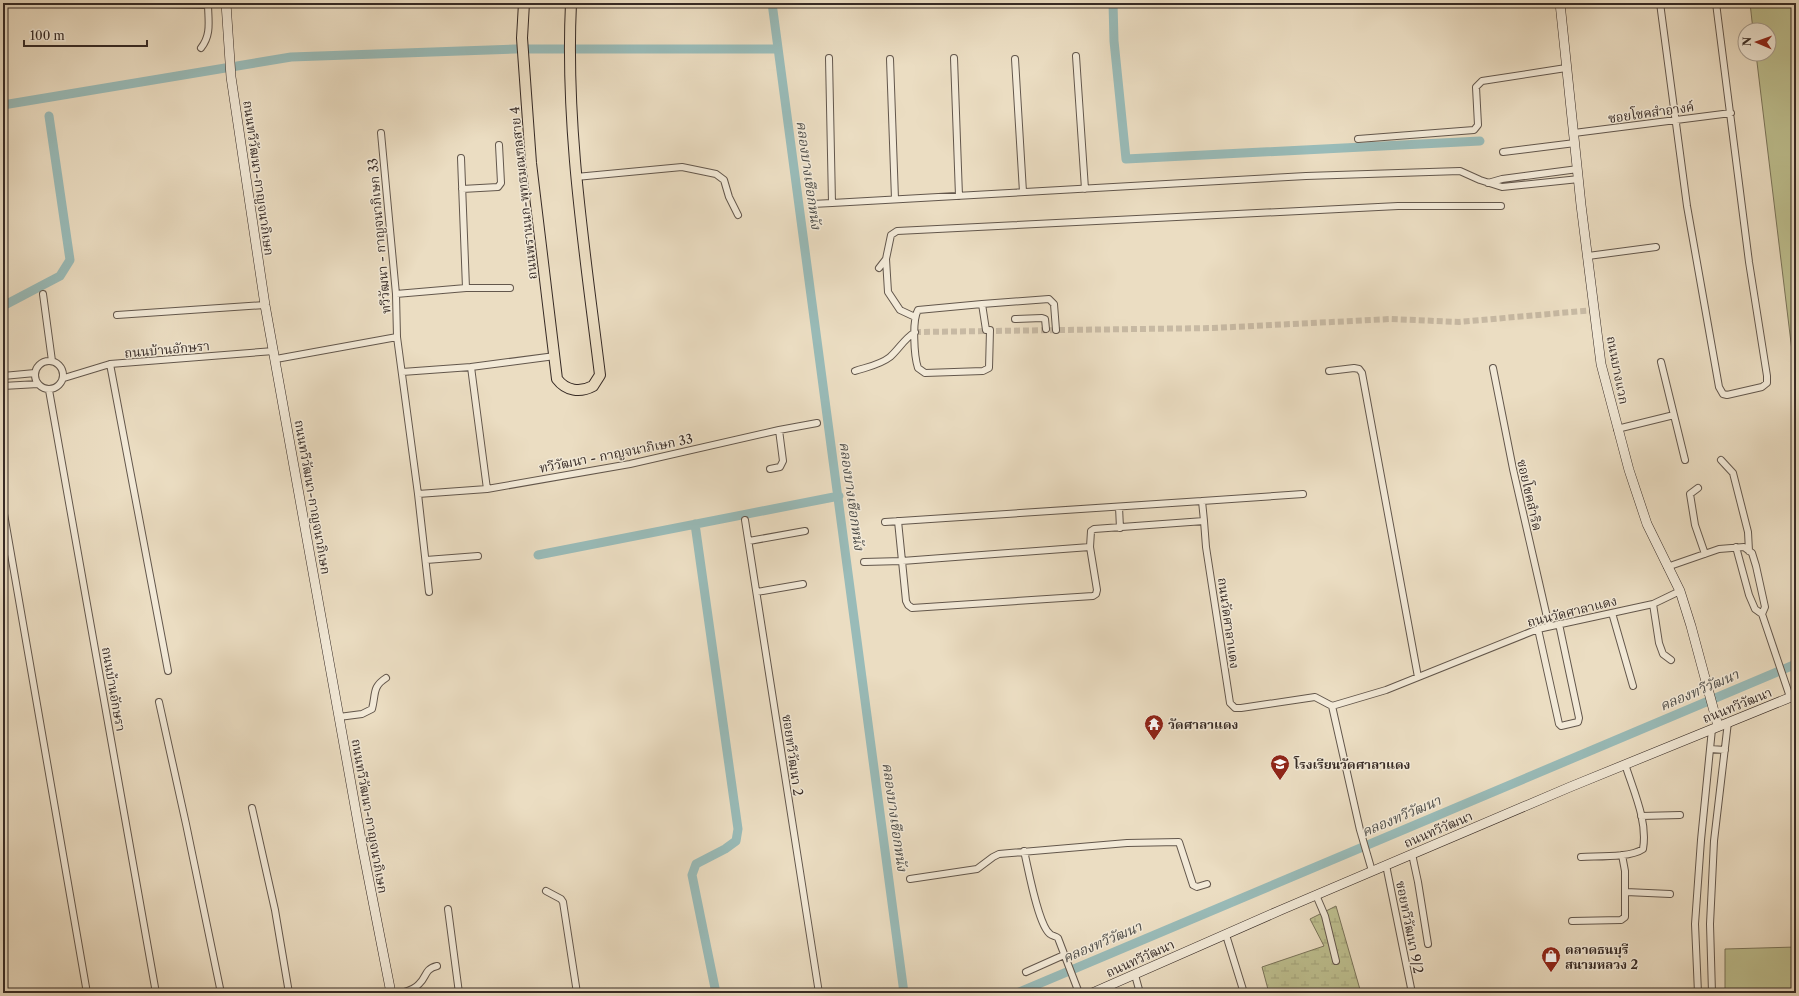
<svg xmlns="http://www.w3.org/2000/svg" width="1799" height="996" font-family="'Libre Caslon Text','Noto Serif Thai',serif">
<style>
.green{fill:#bdbf8f;stroke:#7a745a}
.wetland{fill:url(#wetland-marsh);stroke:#7a745a}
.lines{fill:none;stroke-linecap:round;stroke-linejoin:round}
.canal{stroke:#99bbb8;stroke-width:9}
.street-tunnel{stroke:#c7b9a3;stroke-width:6;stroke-dasharray:6 3;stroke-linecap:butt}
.street-casing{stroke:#63574c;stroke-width:8}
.secondary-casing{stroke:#362a25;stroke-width:10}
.primary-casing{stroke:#362a25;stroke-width:12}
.street{stroke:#f2e9d7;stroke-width:6}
.secondary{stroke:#f2e9d7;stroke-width:9}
.primary{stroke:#ebddc2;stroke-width:10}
.labels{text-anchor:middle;stroke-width:3;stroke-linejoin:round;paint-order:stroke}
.street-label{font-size:13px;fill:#362a25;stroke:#f2e9d7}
.poi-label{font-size:13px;font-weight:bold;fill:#362a25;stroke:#f2e9d7;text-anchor:start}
.water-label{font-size:14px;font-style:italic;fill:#4f4e4a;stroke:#f2e9d7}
</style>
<defs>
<pattern id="wetland-marsh" width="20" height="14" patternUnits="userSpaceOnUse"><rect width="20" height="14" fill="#bdbf8f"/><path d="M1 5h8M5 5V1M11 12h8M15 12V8" fill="none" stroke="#a3a47b"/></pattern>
</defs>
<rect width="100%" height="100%" fill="#ebddc2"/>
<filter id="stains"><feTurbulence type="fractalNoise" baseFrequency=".005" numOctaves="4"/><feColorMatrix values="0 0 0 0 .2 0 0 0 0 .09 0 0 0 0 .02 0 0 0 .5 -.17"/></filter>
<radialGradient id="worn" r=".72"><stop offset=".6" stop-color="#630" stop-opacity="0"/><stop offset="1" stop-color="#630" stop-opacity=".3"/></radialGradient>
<!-- green -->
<path class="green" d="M1750 3H1796V384L1756 54H1769V30H1753Z
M1796 947V993H1725V949Z"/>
<!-- wetland -->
<path class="wetland" d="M1336 906 1361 993H1269L1262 967 1324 946 1310 919Z"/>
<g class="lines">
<!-- canal -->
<path class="canal" d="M772 3 904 993
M1113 3 1114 41 1126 159 1480 141
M3 105 291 57 515 49H778
M3 306 60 276 70 260 49 116
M695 524 738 829 736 841 725 849 696 864 692 875 716 993
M538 555 839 496
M1017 993 1796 664"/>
<!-- street-tunnel -->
<path class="street-tunnel" d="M915 332 1213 328 1391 319 1459 322 1594 310"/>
<!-- street casing -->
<g class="street-casing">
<path id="street" d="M46 3 208 5
M1660 3 1687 206 1719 387 1723 394 1727 395 1762 387 1767 383V376L1749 262 1716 3
M201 48C212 34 208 20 208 3
M1076 56 1085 189
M829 58 832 203 1306 176 1460 171 1480 180 1502 187 1579 179
M954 58 959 196
M890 59 895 199
M1015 59 1023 192
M381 133 396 294 397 337 418 494 429 592
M1574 133 1731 113
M1358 139 1474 130 1478 125 1476 87 1482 81 1566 68
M1503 152 1575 143
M461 158 466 288
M576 177 682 167 716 174 724 180 729 197 738 215
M1488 183 1502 179 1578 169
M462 189 498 187 501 183 499 145
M812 204 832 203
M1588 256 1656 247
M886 259 888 292 900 310 915 317
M879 268 886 259 891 235 897 231 1398 206H1501
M43 294 52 361
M396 294 466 288H510
M982 304 1049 299 1054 304 1056 330
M117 315 265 305
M1015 319 1042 318 1045 319 1046 329
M986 330 982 304 918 310C912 320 914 356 918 368L925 373 983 371 989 368 990 330
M276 359 397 337
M35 375a14 14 0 1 1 28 0a14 14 0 1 1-28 0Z
M1661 362 1685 460
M110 364 168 671
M471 367 487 489
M1493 368 1513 469 1549 626
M855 371C867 367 880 365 890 357 899 349 904 339 915 332
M1329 371 1354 368 1359 369 1362 373 1418 677
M402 372 471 367 555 356
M3 376 35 373
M64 378 110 364 274 351
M3 386 38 384
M49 390 156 993
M1617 429 1674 415
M1721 460 1733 473 1748 532 1749 551
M770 469 780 467 783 461 779 430
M1698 488 1690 494 1695 525 1705 554
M418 494 487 489 630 464 779 430 817 423
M1202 501 1303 494
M1119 507 1120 528
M3 508 87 993
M745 520 819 993
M898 521 902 561 1090 547
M885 522 1202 501 1204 521
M749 541 805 531
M1736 547 1749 595 1755 609 1762 614
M426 560 478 556
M864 562 902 561 906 601 908 605 912 608 1093 596 1096 594 1097 590 1090 547 1091 531 1094 529 1204 521 1206 547 1230 703 1235 708H1241L1315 697 1332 706 1386 690 1538 629 1653 604 1680 591
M1667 567 1719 549 1744 547 1752 553 1756 566 1765 607 1762 614 1790 697
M757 592 803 584
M1653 604 1659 643 1663 654 1671 660
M1612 613 1633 686
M1538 629 1559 724 1561 726 1578 722 1579 718 1559 624
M159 702 186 824 221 993
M1332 706 1360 830 1372 871
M339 717 362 714 372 709C376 694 372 687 386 678
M1710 749 1725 750
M252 808 275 910 289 993
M1641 816 1680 815
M1024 851C1028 867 1038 925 1050 934 1052 936 1056 936 1058 938L1079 993
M1412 854 1418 882 1428 944
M1581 857C1597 856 1630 858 1643 849 1648 821 1633 790 1625 764
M1386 865 1412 993
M910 879 977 869 993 857 999 854 1127 843 1179 842 1193 885 1197 887 1207 884
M546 891 561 899 563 902 577 993
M1626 892 1670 894
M1316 895 1325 916 1336 961
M448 909 459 993
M1572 921 1621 920 1625 917V871L1622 855
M1226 935 1244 993
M1026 972 1064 955
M1135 975 1140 993
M401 993C407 991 415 989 419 984 427 977 424 969 437 966
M1698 993 1695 924 1701 840 1712 729
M1712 993 1710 924 1714 841 1728 722"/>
</g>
<!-- secondary casing -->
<g class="secondary-casing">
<path id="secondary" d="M226 3 231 77 265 305 362 845 391 993
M1560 3 1581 205 1601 364 1629 470 1647 524 1680 591 1691 626 1718 726
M1092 993 1281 910 1570 787 1796 695"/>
</g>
<!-- primary casing -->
<g class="primary-casing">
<path id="primary" d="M524 3 522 38 531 163 557 379C566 391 580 393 593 386L600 375C585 252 565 128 571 3"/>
</g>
<!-- street -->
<use href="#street" class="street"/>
<!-- secondary -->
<use href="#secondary" class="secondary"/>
<!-- primary -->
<use href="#primary" class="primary"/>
</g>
<!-- icons -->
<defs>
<g id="temple-pin" transform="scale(1)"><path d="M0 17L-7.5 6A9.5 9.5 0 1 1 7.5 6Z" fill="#8f2418" stroke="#f2e9d7"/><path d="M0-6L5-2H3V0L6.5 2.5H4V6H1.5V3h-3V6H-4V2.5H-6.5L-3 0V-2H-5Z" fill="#fff"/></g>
<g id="school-pin" transform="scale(1)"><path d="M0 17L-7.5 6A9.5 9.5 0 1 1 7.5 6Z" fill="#8f2418" stroke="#f2e9d7"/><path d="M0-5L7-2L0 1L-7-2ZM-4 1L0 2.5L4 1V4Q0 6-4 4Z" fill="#fff"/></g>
<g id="shop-pin" transform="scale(1)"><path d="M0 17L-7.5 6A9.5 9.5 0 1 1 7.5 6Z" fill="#8f2418" stroke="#f2e9d7"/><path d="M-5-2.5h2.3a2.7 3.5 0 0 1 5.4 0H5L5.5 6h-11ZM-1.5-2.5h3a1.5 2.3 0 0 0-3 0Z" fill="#fff"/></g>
</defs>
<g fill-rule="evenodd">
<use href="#temple-pin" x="1154" y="724"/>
<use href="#school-pin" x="1280" y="764"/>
<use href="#shop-pin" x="1551" y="956"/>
</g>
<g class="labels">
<!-- street labels -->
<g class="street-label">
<text transform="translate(1651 112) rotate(-8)" y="5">ซอยโชคสำอางค์</text>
<text transform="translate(259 178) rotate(82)" y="5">ถนนทวีวัฒนา-กาญจนาภิเษก</text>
<text transform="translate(523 193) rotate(-96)" y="5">ถนนพรานนก-พุทธมณฑลสาย 4</text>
<text transform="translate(379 236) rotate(-95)" y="5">ทวีวัฒนา - กาญจนาภิเษก 33</text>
<text transform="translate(167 349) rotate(-5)" y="5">ถนนบ้านอักษรา</text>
<text transform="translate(1618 370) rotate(79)" y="5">ถนนบางแวก</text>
<text transform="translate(616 453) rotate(-11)" y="5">ทวีวัฒนา - กาญจนาภิเษก 33</text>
<text transform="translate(1530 495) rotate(77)" y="5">ซอยโชคสำริด</text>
<text transform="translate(313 497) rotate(80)" y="5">ถนนทวีวัฒนา-กาญจนาภิเษก</text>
<text transform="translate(1572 611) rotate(-14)" y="5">ถนนวัดศาลาแดง</text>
<text transform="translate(1229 623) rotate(82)" y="5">ถนนวัดศาลาแดง</text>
<text transform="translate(114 689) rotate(80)" y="5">ถนนบ้านอักษรา</text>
<text transform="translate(1737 705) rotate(-22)" y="5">ถนนทวีวัฒนา</text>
<text transform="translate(793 755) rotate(82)" y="5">ซอยทวีวัฒนา 2</text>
<text transform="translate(370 816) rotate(80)" y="5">ถนนทวีวัฒนา-กาญจนาภิเษก</text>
<text transform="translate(1438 829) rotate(-23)" y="5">ถนนทวีวัฒนา</text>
<text transform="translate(1410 927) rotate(79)" y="5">ซอยทวีวัฒนา 9/2</text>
<text transform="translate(1140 958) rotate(-24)" y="5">ถนนทวีวัฒนา</text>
</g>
<!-- poi labels -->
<g class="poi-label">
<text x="1168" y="729">วัดศาลาแดง</text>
<text x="1294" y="769">โรงเรียนวัดศาลาแดง</text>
<text x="1565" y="954">ตลาดธนบุรี<tspan x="1565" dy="15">สนามหลวง 2</tspan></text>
</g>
<!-- water labels -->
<g class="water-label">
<text transform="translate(809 175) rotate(82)" y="5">คลองบางเชือกหนัง</text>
<text transform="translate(852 496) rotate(82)" y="5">คลองบางเชือกหนัง</text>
<text transform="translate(1699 690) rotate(-23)" y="5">คลองทวีวัฒนา</text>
<text transform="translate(1401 816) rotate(-23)" y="5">คลองทวีวัฒนา</text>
<text transform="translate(895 817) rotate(82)" y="5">คลองบางเชือกหนัง</text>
<text transform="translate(1102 942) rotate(-23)" y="5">คลองทวีวัฒนา</text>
</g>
</g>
<!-- margin -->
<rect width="1799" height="996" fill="none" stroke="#ebddc2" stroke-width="16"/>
<rect x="4" y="4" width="1791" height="988" fill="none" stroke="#362a25" stroke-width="2"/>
<rect x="8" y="8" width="1783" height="980" fill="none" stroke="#362a25"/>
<!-- north arrow -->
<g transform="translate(1757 42) rotate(272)"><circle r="19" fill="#f2e9d7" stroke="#a79d90"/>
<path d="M0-3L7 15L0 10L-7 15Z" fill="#8f2418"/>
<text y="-6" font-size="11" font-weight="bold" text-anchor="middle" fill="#362a25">N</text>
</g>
<!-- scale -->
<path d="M24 40v6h123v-6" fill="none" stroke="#362a25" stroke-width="2"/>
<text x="30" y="40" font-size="12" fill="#362a25" stroke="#f2e9d7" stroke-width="3" paint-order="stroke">100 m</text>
<rect width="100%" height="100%" filter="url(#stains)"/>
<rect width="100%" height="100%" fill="url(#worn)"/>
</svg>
